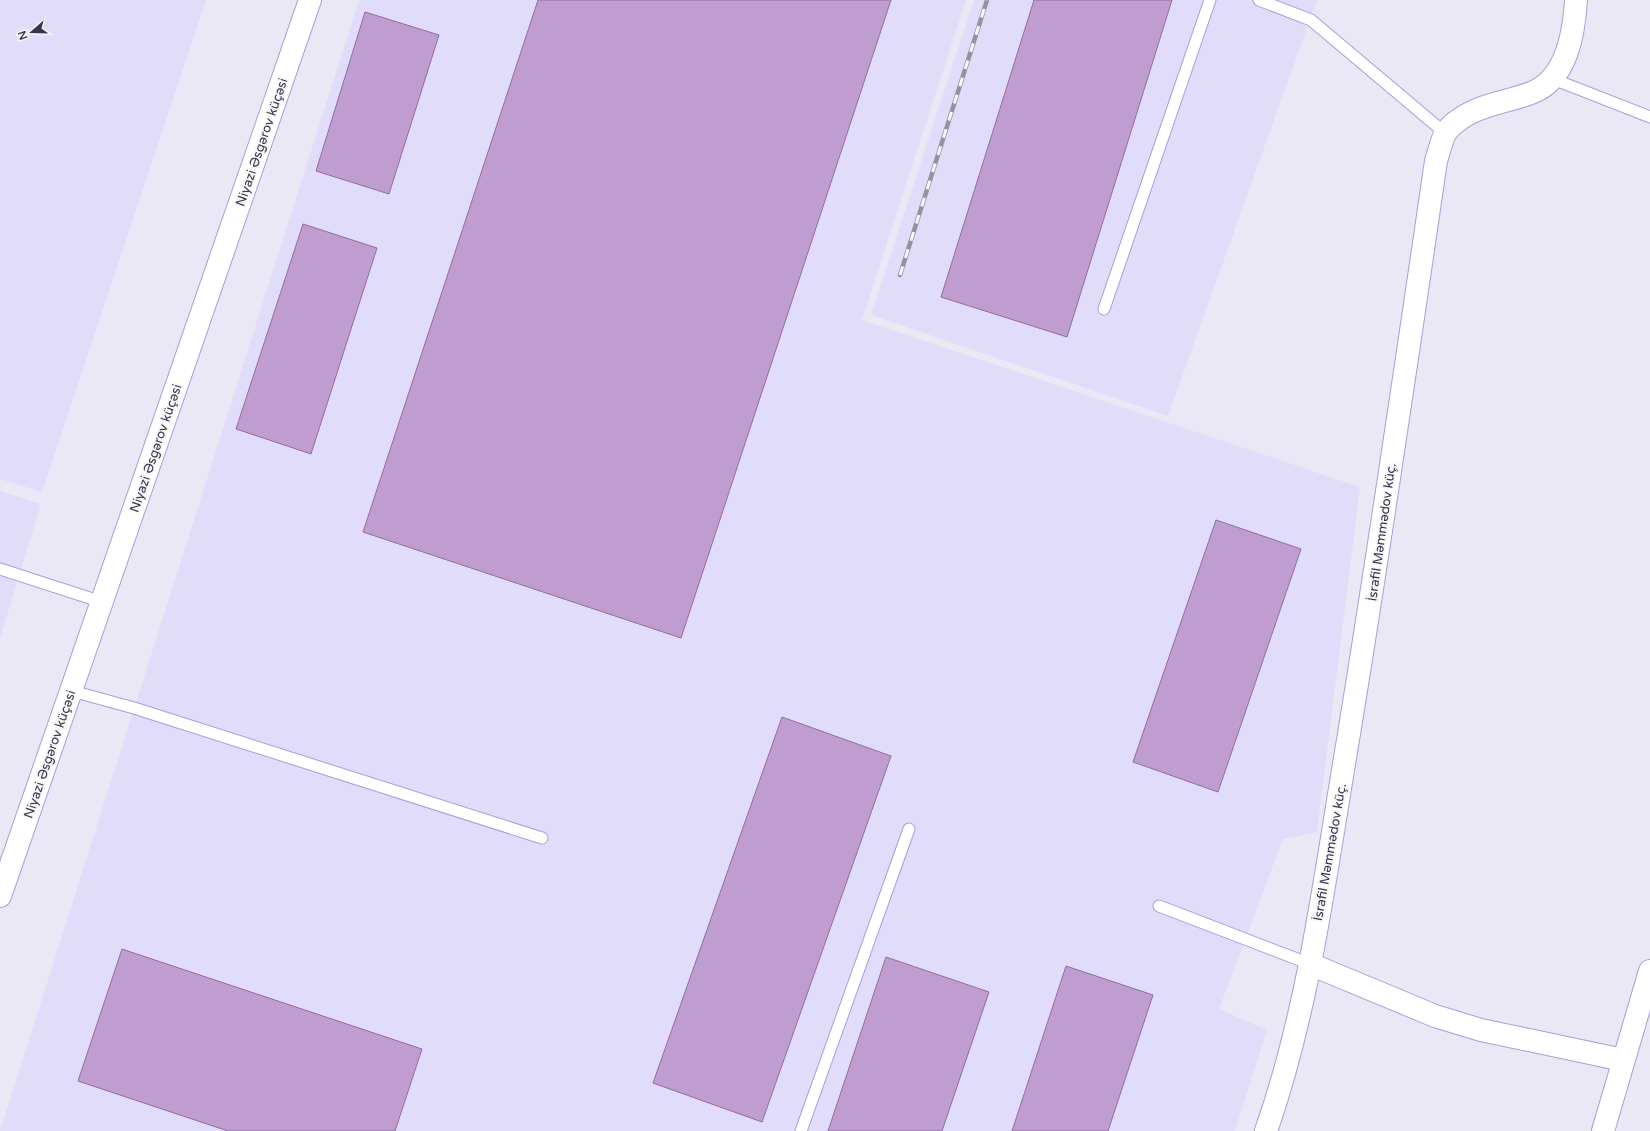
<svg xmlns="http://www.w3.org/2000/svg" width="1650" height="1131" font-family="'Varela Round',sans-serif">
<style>
.built{fill:#e1dcfa}
.building{fill:#c09dd1;stroke:#916ca3}
.lines{fill:none;stroke-linecap:round;stroke-linejoin:round}
.lane-casing{stroke:#aa9cdc;stroke-width:13}
.street-casing{stroke:#aa9cdc;stroke-width:24}
.lane{stroke:#fff;stroke-width:11}
.street{stroke:#fff;stroke-width:22}
.rail-casing{stroke:#9591a4;stroke-width:4.5}
.rail{stroke:#f7f7f7;stroke-width:3;stroke-dasharray:9;stroke-linecap:butt}
.labels{text-anchor:middle;stroke-width:4;stroke-linejoin:round;paint-order:stroke}
.street-label{font-size:13px;fill:#39334d;stroke:#f7f7f7}
</style>
<rect width="100%" height="100%" fill="#eae8f5"/>
<!-- built -->
<path class="built" d="M0 0H206L42 492 0 479Z
M359 0H966L862 320 1360 487 1317 832 1283 839 1219 1009 1267 1030 1235 1131H0Z
M974 0H1317L1168 416 871 315Z
M0 491 41 504 0 638Z"/>
<!-- building -->
<path class="building" d="M538 0H891L681 638 363 532Z
M1034 0H1172L1067 337 941 297Z
M365 12 439 35 389 194 316 171Z
M303 224 377 248 311 454 236 429Z
M1216 520 1301 549 1218 792 1133 762Z
M782 717 891 756 762 1122 653 1083Z
M122 949 422 1049 395 1131H228L78 1081Z
M886 957 989 992 942 1131H828Z
M1066 966 1153 995 1108 1131H1012Z"/>
<g class="lines">
<!-- lane casing -->
<g class="lane-casing">
<path id="lane" d="M1259 0 1311 20 1445 133
M1553 79 1650 117
M1104 309 1210 0
M0 569 102 602
M72 691 134 708 542 838
M1159 906 1310 964
M801 1131 909 829"/>
</g>
<!-- street casing -->
<g class="street-casing">
<path id="street" d="M0 896 310 0
M1310 964 1435 1016 1481 1030 1623 1060
M1266 1131C1308 1011 1324 883 1345 758 1378 559 1407 360 1436 161 1439 152 1441 142 1445 134 1449 126 1462 117 1470 113 1489 103 1510 101 1531 93 1567 80 1574 33 1576 0
M1603 1131 1650 971"/>
</g>
<!-- lane -->
<use href="#lane" class="lane"/>
<!-- street -->
<use href="#street" class="street"/>
<!-- rail casing -->
<g class="rail-casing">
<path id="rail" d="M900 275 987 0"/>
</g>
<!-- rail -->
<use href="#rail" class="rail"/>
</g>
<g class="labels">
<!-- street labels -->
<g class="street-label">
<text transform="translate(261 142) rotate(-71)" y="5">Niyazi Əsgərov küçəsi</text>
<text transform="translate(155 448) rotate(-71)" y="5">Niyazi Əsgərov küçəsi</text>
<text transform="translate(1381 532) rotate(-82)" y="5">İsrafil Məmmədov küç.</text>
<text transform="translate(49 754) rotate(-71)" y="5">Niyazi Əsgərov küçəsi</text>
<text transform="translate(1329 852) rotate(-80)" y="5">İsrafil Məmmədov küç.</text>
</g>
</g>
<!-- north arrow -->
<g transform="translate(32 32) rotate(250)" stroke="#f7f7f7" stroke-width="3" paint-order="stroke">
<path d="M0-3L7 15L0 10L-7 15Z" fill="#39334d"/>
<text y="-6" font-size="11" font-weight="bold" text-anchor="middle" fill="#39334d">N</text>
</g>
</svg>
